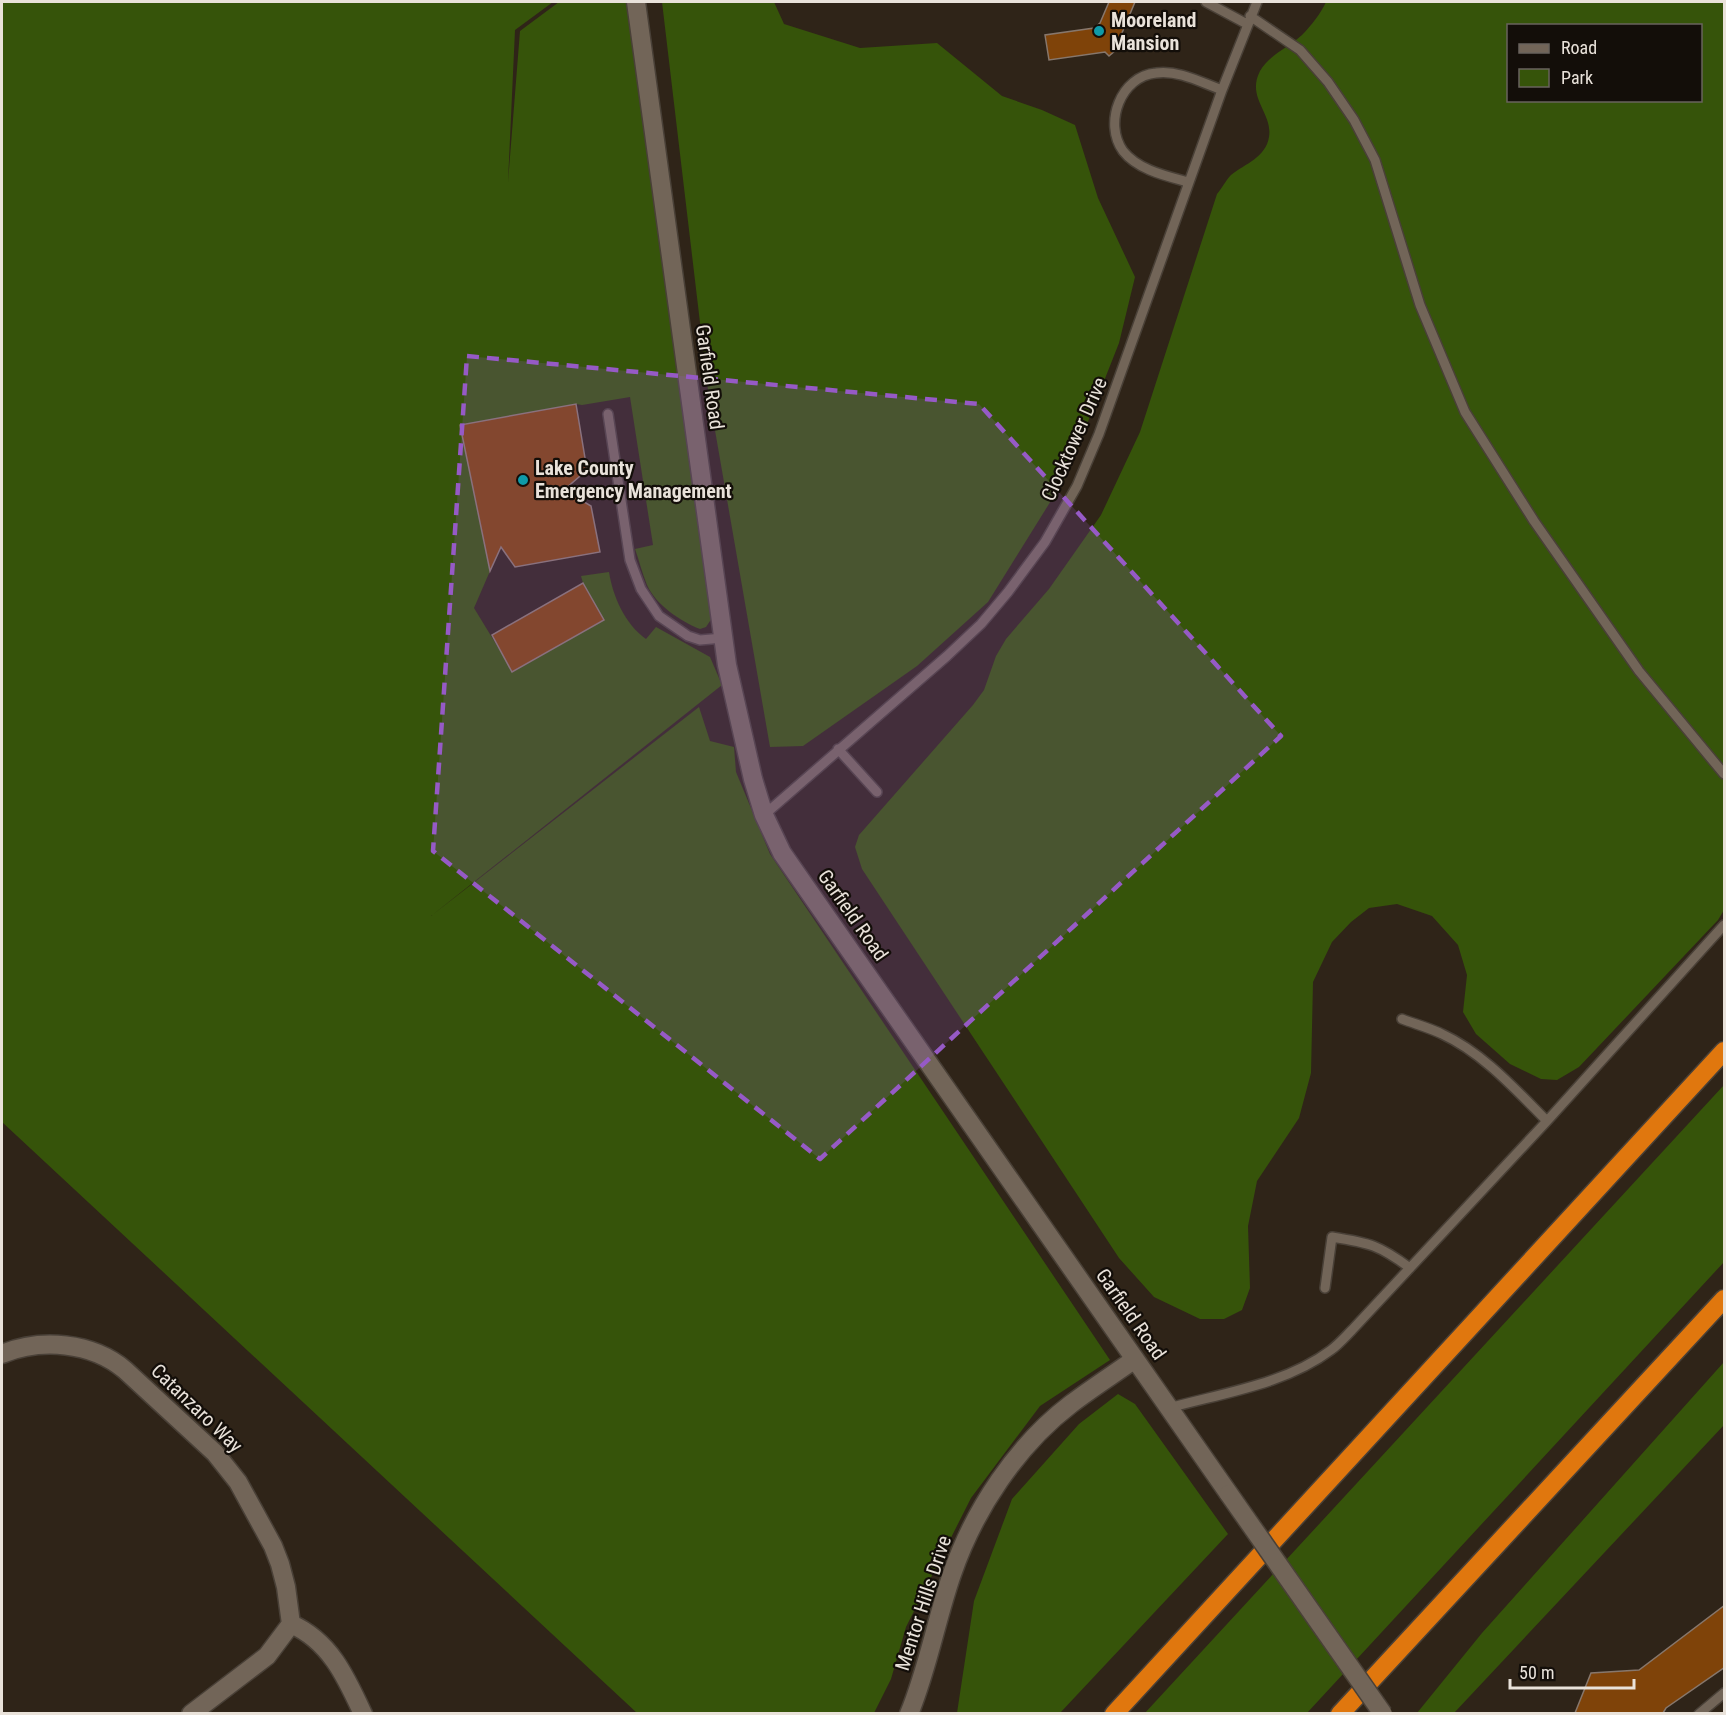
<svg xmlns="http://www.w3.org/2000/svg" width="1726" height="1715" font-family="'Roboto Condensed',sans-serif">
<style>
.green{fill:#36540a;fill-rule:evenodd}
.building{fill:#7f4309;stroke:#87776c;stroke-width:1.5}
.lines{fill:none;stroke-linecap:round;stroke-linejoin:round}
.service-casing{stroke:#494037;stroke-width:12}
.minor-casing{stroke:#494037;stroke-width:21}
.motorway-casing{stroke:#494037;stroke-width:21}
.service{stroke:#726558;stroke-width:9}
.minor{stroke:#726558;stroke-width:18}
.motorway{stroke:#e0770e;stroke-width:18}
.minor-bridge-casing{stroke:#494037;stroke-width:21;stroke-linecap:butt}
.minor-bridge{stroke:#726558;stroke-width:18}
.marked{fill:#965ac6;fill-opacity:0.2;stroke:#965ac6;stroke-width:4.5;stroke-dasharray:12 8;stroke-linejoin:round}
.culture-dot{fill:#0f9aa8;stroke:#130e09;stroke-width:2}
.labels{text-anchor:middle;stroke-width:4.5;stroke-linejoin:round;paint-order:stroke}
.poi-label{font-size:20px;font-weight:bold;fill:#e9e2da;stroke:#130e09;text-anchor:start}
.street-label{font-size:20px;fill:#e9e2da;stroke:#130e09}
</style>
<rect width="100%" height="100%" fill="#2f2418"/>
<!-- green -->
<path class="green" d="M2 2H553L515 30 508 182 520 31 559 2H629L712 618 706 627 700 629C680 621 656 605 647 585 642 573 639 560 635 549L653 545 630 397 582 405 576 404 460 426 490 571 474 608 513 672 604 620 583 583 581 576 609 572C613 597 625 624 646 639L656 627 710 657 722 685 431 916 699 707 710 741 734 747 736 772 770 854 1110 1360 1040 1406 971 1498 906 1627 891 1679 874 1713H637L2 1122Z
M662 2H774L784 24 860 48 937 43 1002 96 1042 110 1075 125 1098 198 1135 277 1119 343 1067 475 988 602 917 666 803 746 770 747 708 390Z
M1326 2H1724V910L1718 920 1579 1067 1557 1080 1541 1079 1510 1064 1476 1034 1463 1012 1467 975 1458 945 1432 916 1397 904 1369 908 1351 922 1332 942 1313 982 1311 1073 1299 1118 1257 1181 1248 1226 1250 1288 1242 1310 1224 1319H1200L1154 1297 1119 1258 862 869 855 847 859 835 973 705 984 690 996 656 1006 639 1049 589 1101 515 1140 432 1217 194C1222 188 1226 180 1231 175 1245 164 1266 157 1269 137 1273 113 1246 98 1260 71 1270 54 1288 48 1302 35 1311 26 1321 13 1326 2ZM1508 26H1700V100H1508Z
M1724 1085V1262L1307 1713 1144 1714Z
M1724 1362V1425L1454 1713H1417L1482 1633Z
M1118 1394 1135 1404 1228 1534 1060 1713H957L974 1601 1012 1499 1079 1424Z"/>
<!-- building -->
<path class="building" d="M1109 2H1135L1119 40 1123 44 1109 56 1105 52 1049 60 1045 35 1094 28 1100 23Z
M576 404 587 470 564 490 591 506 600 552 515 567 501 547 490 571 460 425Z
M583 583 604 620 512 672 492 635Z
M1725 1605V1667L1666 1708 1663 1713H1575L1591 1673 1639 1670Z"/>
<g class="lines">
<!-- service casing -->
<g class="service-casing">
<path id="service" d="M1206 2 1247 24
M1250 16 1300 50 1328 82 1354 120 1375 160 1420 305 1465 412 1534 521 1639 671 1724 774
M1188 182C1166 176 1138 170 1123 151 1103 123 1121 76 1156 73 1179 70 1200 82 1222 90
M608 414 630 560 641 589 659 616 688 636 700 640 723 638
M838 749 877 792
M764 815 947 656 981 624 1008 592 1045 542 1077 486 1099 434 1222 90 1257 2
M1402 1019C1415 1024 1430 1028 1442 1034 1483 1053 1515 1089 1547 1121
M1325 1288 1332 1237C1370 1243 1379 1245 1410 1268
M1169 1408C1223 1393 1286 1384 1331 1350 1339 1344 1345 1337 1352 1330L1547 1121 1724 925
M1699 1714 1724 1693"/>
</g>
<!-- minor casing -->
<g class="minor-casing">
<path id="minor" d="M636 2 727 665 753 779 764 815 782 853 1229 1494
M2 1354C41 1338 92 1342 125 1370L215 1453 238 1482 273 1546 280 1564 286 1587 291 1624
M291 1624C330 1641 346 1677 363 1714
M191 1714 267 1656 291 1624
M909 1714C928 1668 936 1620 952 1574 974 1510 1017 1445 1071 1404 1092 1388 1114 1374 1135 1359"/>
</g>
<!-- motorway casing -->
<g class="motorway-casing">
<path id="motorway" d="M1114 1714 1724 1051
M1340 1714 1724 1299"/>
</g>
<!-- service -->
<use href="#service" class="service"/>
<!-- minor -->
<use href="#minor" class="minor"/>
<!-- motorway -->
<use href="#motorway" class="motorway"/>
<!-- minor-bridge casing -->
<g class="minor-bridge-casing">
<path id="minor-bridge" d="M1229 1494 1383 1714"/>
</g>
<!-- minor-bridge -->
<use href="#minor-bridge" class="minor-bridge"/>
</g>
<!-- marked area -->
<path class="marked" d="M467 356 979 404 1281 736 820 1159 433 851Z"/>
<!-- markers -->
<g class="culture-dot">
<circle cx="1099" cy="31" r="6"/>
<circle cx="523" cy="480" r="6"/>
</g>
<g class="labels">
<!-- poi labels -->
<g class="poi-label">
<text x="1111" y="27">Mooreland<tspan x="1111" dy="23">Mansion</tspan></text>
<text x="535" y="475">Lake County<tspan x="535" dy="23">Emergency Management</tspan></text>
</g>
<!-- street labels -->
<g class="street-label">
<text transform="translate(710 377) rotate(82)" y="7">Garfield Road</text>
<text transform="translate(1074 439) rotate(-66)" y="7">Clocktower Drive</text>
<text transform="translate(853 915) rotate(55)" y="7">Garfield Road</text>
<text transform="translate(1131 1314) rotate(55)" y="7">Garfield Road</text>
<text transform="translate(197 1408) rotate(44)" y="7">Catanzaro Way</text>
<text transform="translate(923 1603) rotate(-72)" y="7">Mentor Hills Drive</text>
</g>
</g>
<!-- border -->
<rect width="1726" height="1715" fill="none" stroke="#e9e2da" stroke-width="6"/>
<!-- legend -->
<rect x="1507" y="24" width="195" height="78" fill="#130e09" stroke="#69635d" stroke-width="1.5"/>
<rect x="1519" y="44" width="30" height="9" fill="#726558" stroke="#69635d" stroke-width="1.5"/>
<text x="1561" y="54" font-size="18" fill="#e9e2da">Road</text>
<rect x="1519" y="69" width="30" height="18" fill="#36540a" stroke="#69635d" stroke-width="1.5"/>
<text x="1561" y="84" font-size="18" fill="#e9e2da">Park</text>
<!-- scale -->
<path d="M1510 1679v9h124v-9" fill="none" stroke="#e9e2da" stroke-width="3"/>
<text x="1519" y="1679" font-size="18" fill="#e9e2da" stroke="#130e09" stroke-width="4.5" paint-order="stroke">50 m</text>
</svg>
